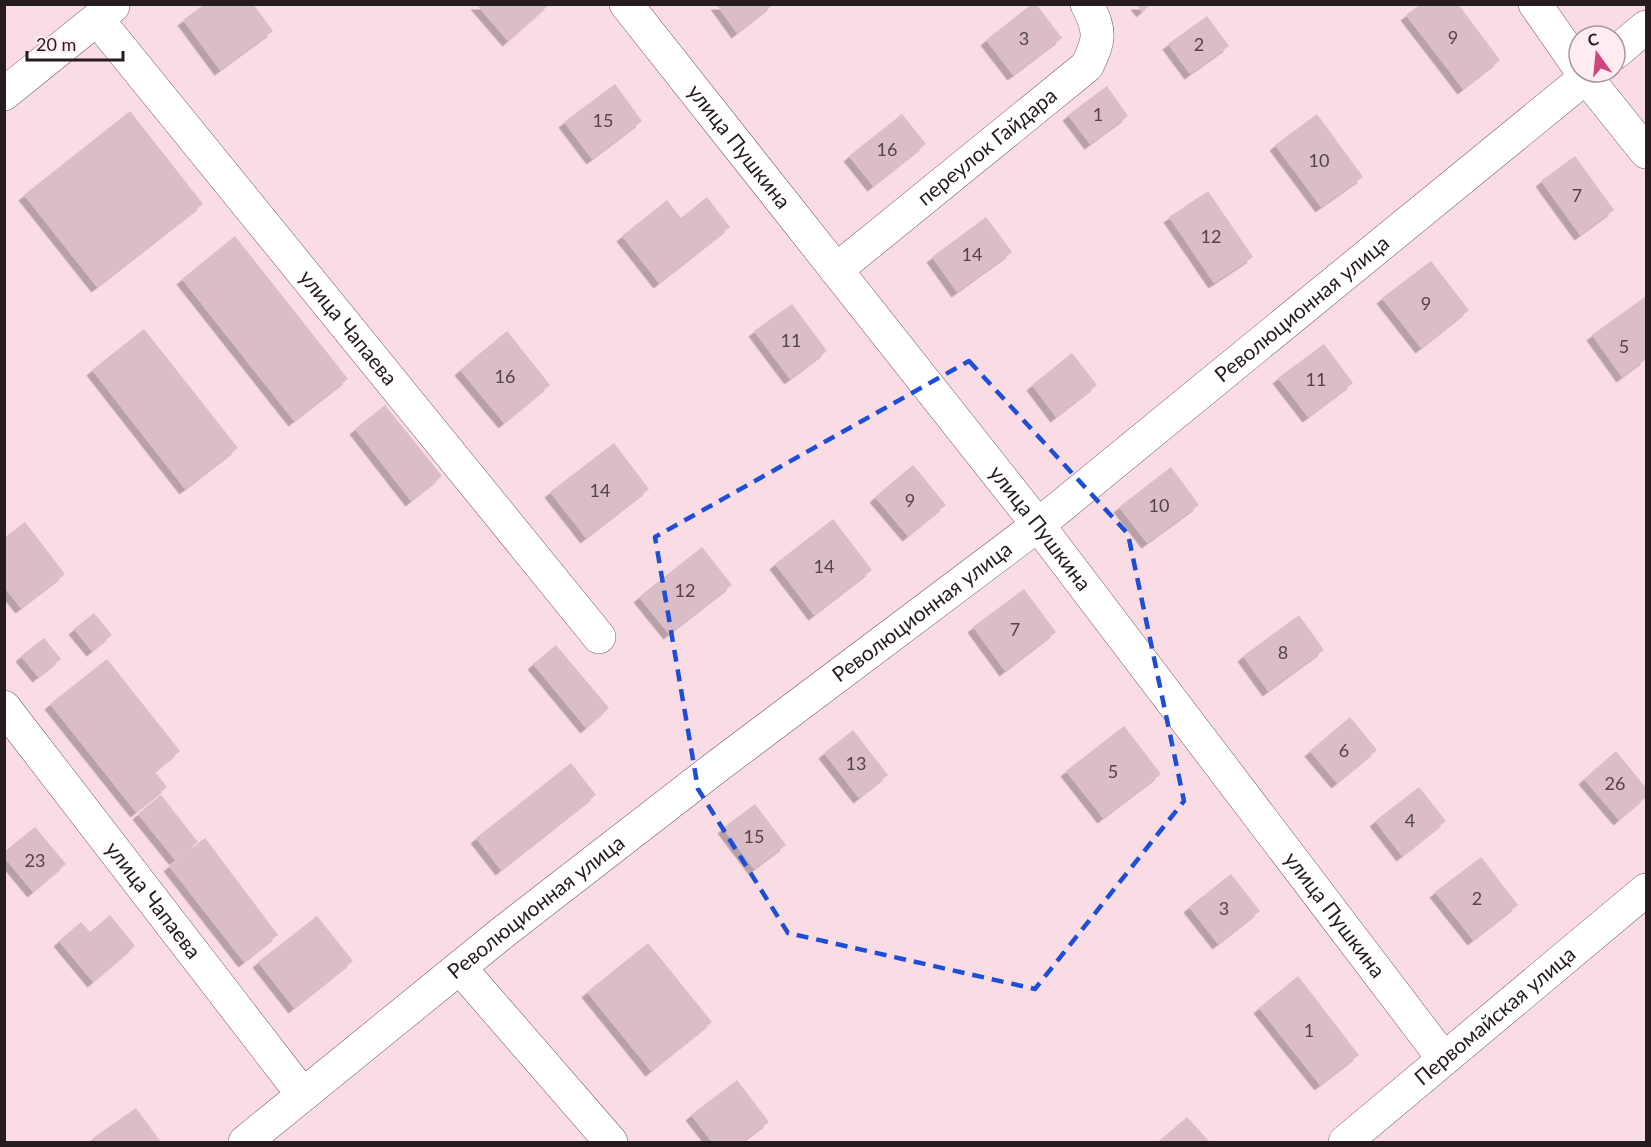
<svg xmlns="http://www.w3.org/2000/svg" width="1651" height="1147" font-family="Lato,sans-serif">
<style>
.building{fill:#dabdc5;filter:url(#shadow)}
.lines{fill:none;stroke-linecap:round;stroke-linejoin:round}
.minor-casing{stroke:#745b62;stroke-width:34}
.minor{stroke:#fff;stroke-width:33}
.marked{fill:none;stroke:#1d4ed8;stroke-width:4.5;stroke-dasharray:12 8;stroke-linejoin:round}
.labels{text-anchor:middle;stroke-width:6;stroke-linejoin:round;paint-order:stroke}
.number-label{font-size:18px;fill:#534448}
.street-label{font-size:21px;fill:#261b1f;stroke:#ffecf1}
</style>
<defs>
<filter id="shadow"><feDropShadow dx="-5.5" dy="5.5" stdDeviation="0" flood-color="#0004"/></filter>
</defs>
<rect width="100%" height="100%" fill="#fadce4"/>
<!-- building -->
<path class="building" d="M205 4H253L273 31 220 70 183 20Z
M476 4H550L508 41Z
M716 4H774L737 33Z
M1032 4H1036L1062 38 1013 75 986 40Z
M1136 4H1151L1142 12Z
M1421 4H1458L1500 60 1463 89 1406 15Z
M1207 16 1229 46 1190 74 1168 44Z
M615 84 642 121 592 159 564 122Z
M1107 86 1128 116 1090 144 1068 115Z
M130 111 203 204 97 287 24 195Z
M902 114 926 144 873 186 849 156Z
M1317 114 1363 177 1321 207 1275 145Z
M1575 156 1614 210 1580 235 1541 181Z
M1208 191 1253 257 1214 283 1169 217Z
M707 197 730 227 659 283 622 236 667 200 681 218Z
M986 217 1012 252 957 292 932 257Z
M235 236 348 379 294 421 182 279Z
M1431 261 1469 310 1421 348 1382 298Z
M1646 296V359L1622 377 1592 335Z
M792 304 827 351 790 379 754 331Z
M144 329 238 448 185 489 92 370Z
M507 331 550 385 504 423 460 370Z
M1324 344 1353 383 1308 417 1278 378Z
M1072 353 1097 385 1056 417 1032 385Z
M385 405 442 476 411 501 355 429Z
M614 443 649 489 586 538 550 492Z
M913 465 946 505 908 536 875 497Z
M1171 467 1199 505 1147 543 1119 507Z
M833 519 872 570 814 615 775 564Z
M25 522 65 574 21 608 4 587V538Z
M702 547 732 585 669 634 639 597Z
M1024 589 1056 632 1005 671 973 627Z
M94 613 112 635 92 651 74 629Z
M1299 615 1324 650 1268 691 1243 656Z
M44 638 61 659 38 677 21 656Z
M556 645 609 708 586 728 533 664Z
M107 659 180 751 155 772 167 787 136 812 50 704Z
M1350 717 1377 750 1337 783 1310 751Z
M1124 726 1161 774 1103 818 1066 771Z
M853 730 888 775 859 798 824 753Z
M1616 751 1646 788V797L1619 820 1584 779Z
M571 763 596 795 501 870 476 838Z
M1419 787 1446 821 1402 856 1375 821Z
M161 795 198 842 175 860 138 814Z
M755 804 786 845 754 869 723 828Z
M35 827 66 864 33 892 4 857V852Z
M205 838 278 935 244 962 169 866Z
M1481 857 1518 905 1473 940 1435 892Z
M1231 874 1260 911 1218 944 1189 907Z
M110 915 135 946 93 982 59 941 81 922 90 932Z
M317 916 353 961 294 1008 258 962Z
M648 943 712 1022 651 1071 587 992Z
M1298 976 1359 1055 1320 1085 1259 1008Z
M737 1080 769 1122 742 1142H712L691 1115Z
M136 1108 161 1142H96L93 1138Z
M1187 1117 1210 1142H1158Z"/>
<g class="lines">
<!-- minor casing -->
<g class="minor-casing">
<g id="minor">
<path id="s1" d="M626 4 1038 525 1443 1058"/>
<path d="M1535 4 1579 67"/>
<path id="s2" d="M97 19 599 637"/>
<path d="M1615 53 1646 27"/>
<path d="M1582 72 1646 152"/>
<path d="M4 94 113 6"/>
<path id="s3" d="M836 270 1087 66C1100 39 1101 32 1087 4"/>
<path id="s4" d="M4 707 303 1095"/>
<path d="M460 968 611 1142"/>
<path id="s5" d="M245 1142 502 933 711 771 1038 525 1592 72"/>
<path id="s6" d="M1345 1142 1646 890"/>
</g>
</g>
<!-- minor -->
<use href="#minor" class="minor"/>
</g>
<!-- marked area -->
<path class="marked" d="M969 361 1128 534 1184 801 1035 989 788 933 698 789 655 537Z"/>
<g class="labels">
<!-- number labels -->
<g class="number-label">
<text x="1453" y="44">9</text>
<text x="1024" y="45">3</text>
<text x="1199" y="51">2</text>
<text x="1098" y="121">1</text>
<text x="603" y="127">15</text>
<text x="887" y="156">16</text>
<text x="1319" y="167">10</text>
<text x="1577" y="202">7</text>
<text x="1211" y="243">12</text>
<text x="972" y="261">14</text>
<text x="1426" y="310">9</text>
<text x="791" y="347">11</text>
<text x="1624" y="353">5</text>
<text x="505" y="383">16</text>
<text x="1316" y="386">11</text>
<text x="600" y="497">14</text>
<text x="910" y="507">9</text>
<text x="1159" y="512">10</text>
<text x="824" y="573">14</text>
<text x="685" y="597">12</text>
<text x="1015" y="636">7</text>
<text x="1283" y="659">8</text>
<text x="1344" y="757">6</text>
<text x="856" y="770">13</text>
<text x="1113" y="778">5</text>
<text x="1615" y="790">26</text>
<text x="1410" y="827">4</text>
<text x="754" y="843">15</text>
<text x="35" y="867">23</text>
<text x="1477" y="905">2</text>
<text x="1224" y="915">3</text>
<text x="1309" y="1037">1</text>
</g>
<!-- street labels -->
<g class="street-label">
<text dy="7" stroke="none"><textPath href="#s1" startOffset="182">улица Пушкина</textPath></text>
<text dy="7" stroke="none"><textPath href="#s3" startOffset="195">переулок Гайдара</textPath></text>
<text dy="7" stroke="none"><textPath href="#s5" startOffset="1346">Революционная улица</textPath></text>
<text dy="7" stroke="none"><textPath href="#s2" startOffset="398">улица Чапаева</textPath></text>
<text dy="7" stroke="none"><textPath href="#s1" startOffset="668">улица Пушкина</textPath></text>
<text dy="7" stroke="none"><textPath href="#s5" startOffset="860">Революционная улица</textPath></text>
<text dy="7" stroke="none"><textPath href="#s4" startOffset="244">улица Чапаева</textPath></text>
<text dy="7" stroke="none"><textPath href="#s5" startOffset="374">Революционная улица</textPath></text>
<text dy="7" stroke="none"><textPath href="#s1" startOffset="1154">улица Пушкина</textPath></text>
<text dy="7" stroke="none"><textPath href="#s6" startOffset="196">Первомайская улица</textPath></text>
</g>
</g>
<!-- border -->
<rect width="1651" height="1147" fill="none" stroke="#261b1f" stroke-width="12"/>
<!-- north arrow -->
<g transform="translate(1597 54) rotate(345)"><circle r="28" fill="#ffecf1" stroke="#a8989d" stroke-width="1.5"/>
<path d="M0-4.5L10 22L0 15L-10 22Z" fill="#cf457d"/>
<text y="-9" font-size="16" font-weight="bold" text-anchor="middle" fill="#261b1f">С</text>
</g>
<!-- scale -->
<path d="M27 51v9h96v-9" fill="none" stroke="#261b1f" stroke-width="3"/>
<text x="36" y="51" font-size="18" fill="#261b1f" stroke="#ffecf1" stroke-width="4.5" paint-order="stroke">20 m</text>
</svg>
